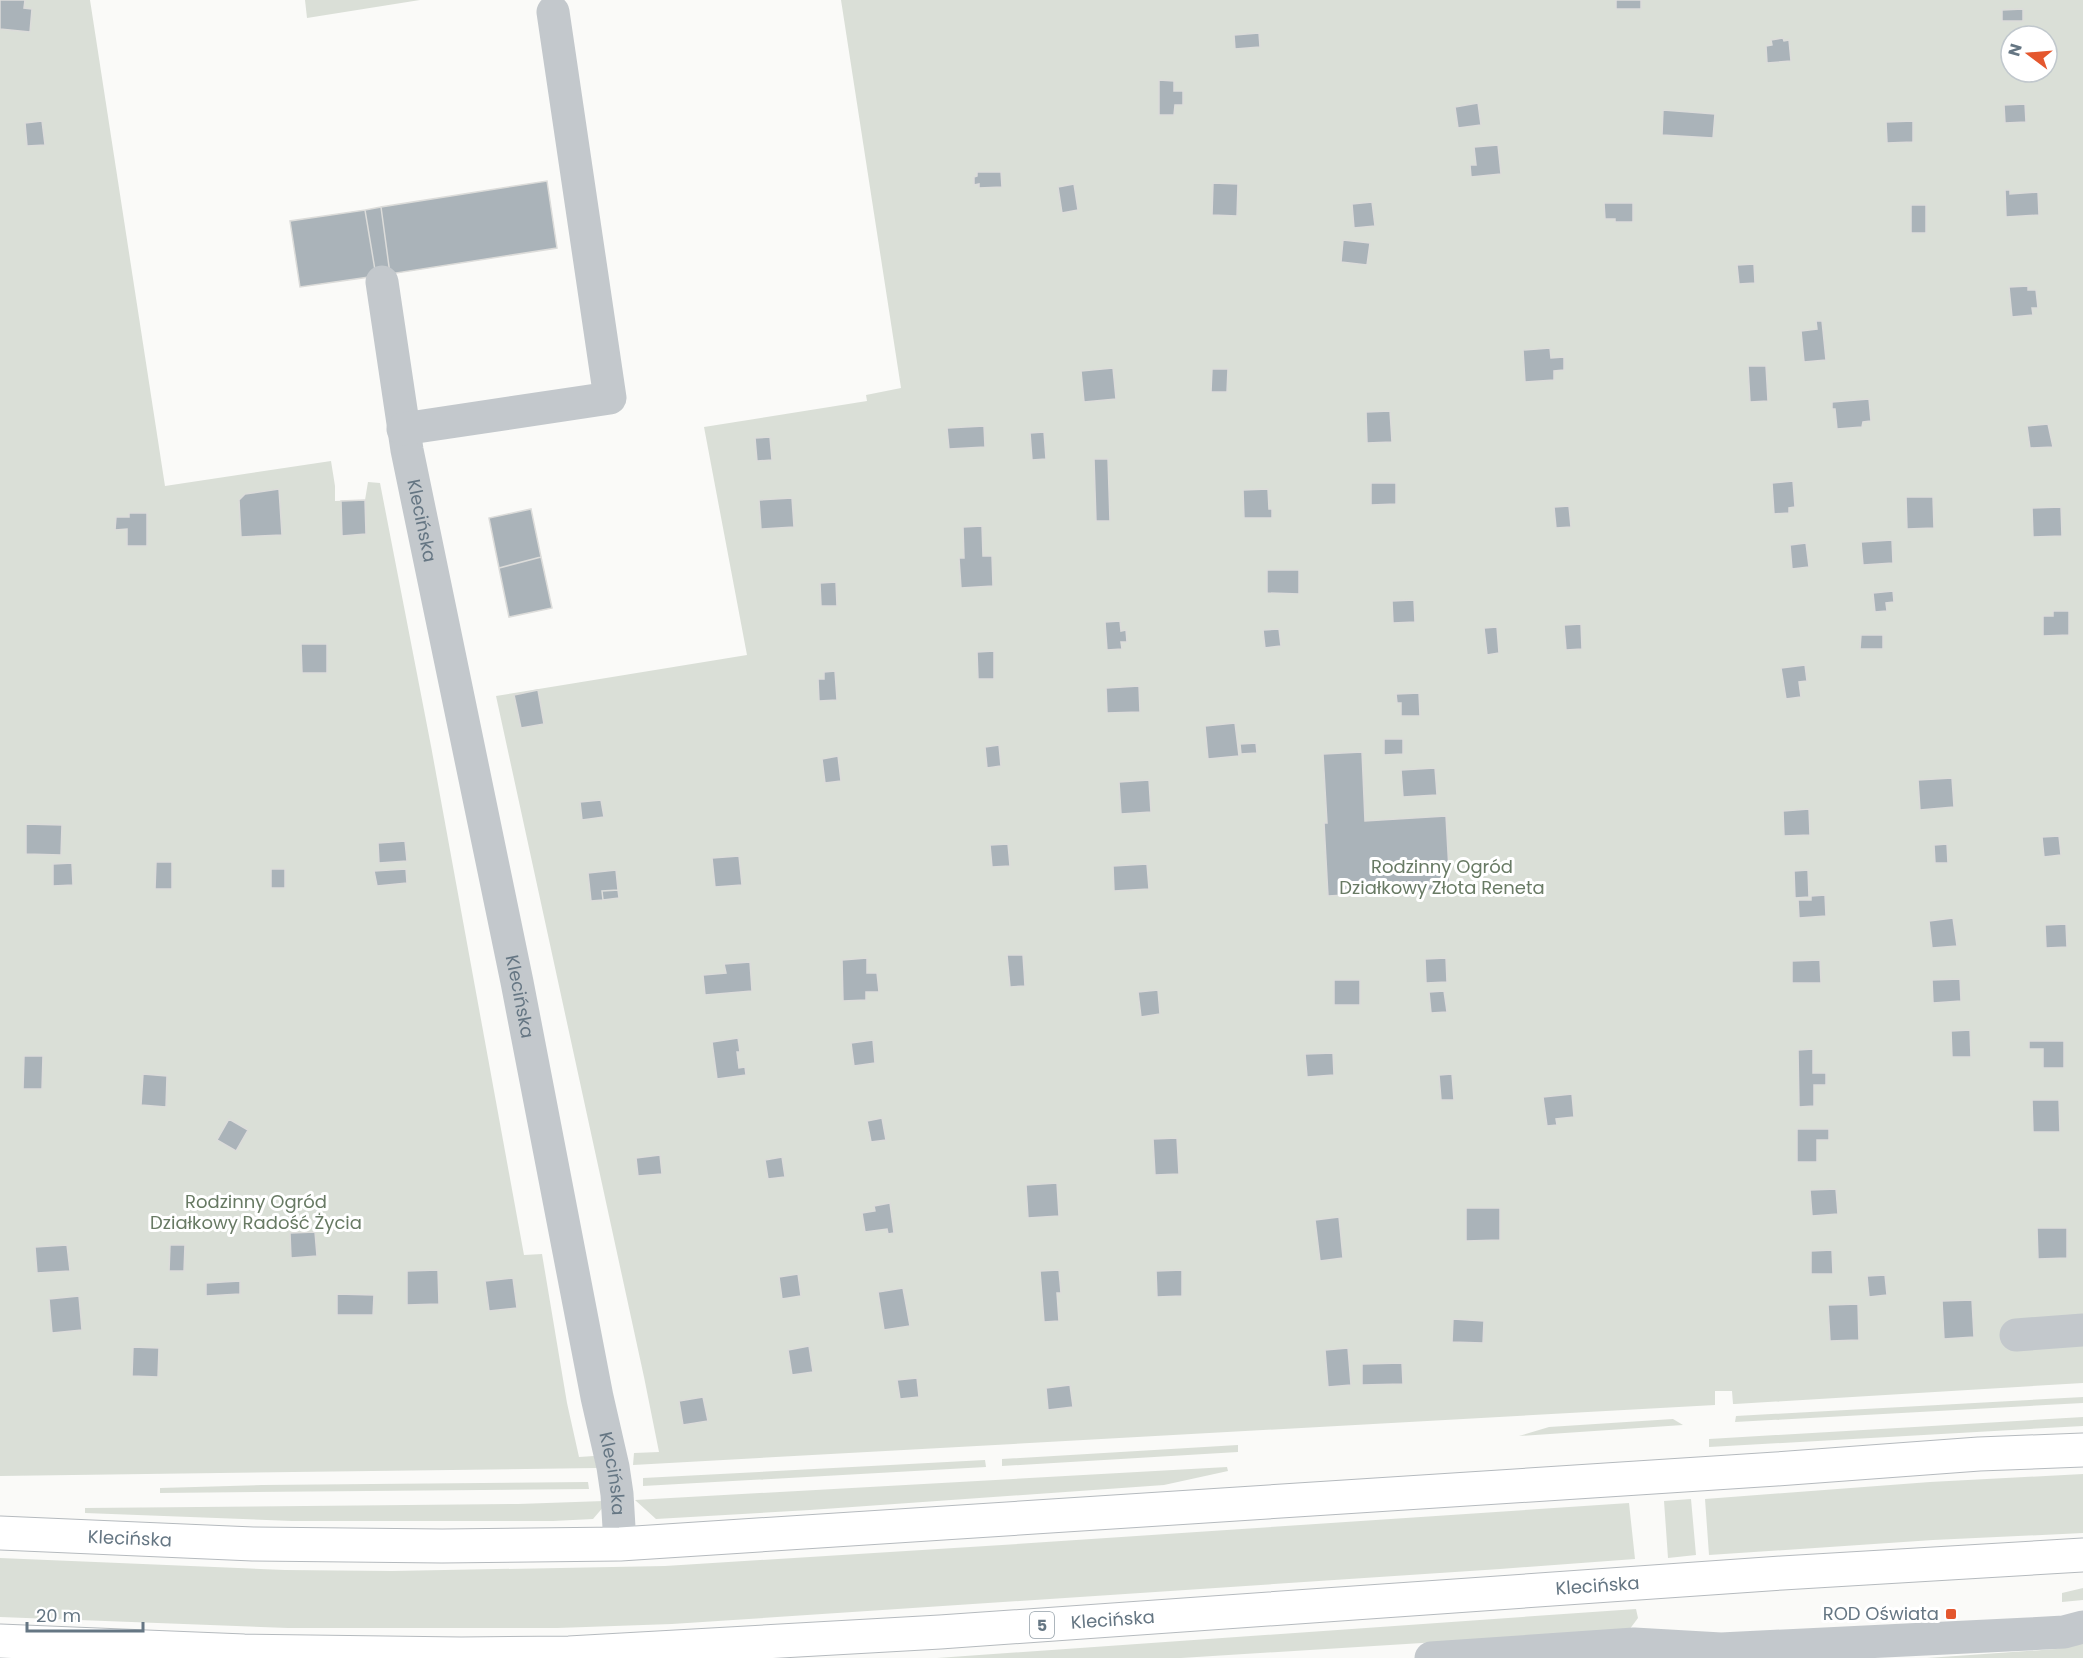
<svg xmlns="http://www.w3.org/2000/svg" width="2083" height="1658" font-family="Poppins,sans-serif">
<style>
.green{fill:#dadfd7;fill-rule:evenodd}
.building{fill:#aab3b9;stroke:#dcdcda;stroke-width:1.5}
.lines{fill:none;stroke-linecap:round;stroke-linejoin:round}
.major-casing{stroke:#b5babe;stroke-width:35}
.minor{stroke:#c3c8cc;stroke-width:33}
.major{stroke:#fff;stroke-width:33}
.poi-dot{fill:#e4572e;stroke:#fff;stroke-width:2}
.labels{text-anchor:middle;stroke-width:6;stroke-linejoin:round;paint-order:stroke}
.shield{fill:#fff;stroke:#939fa8;stroke-width:1.5}
.shield-label{font-size:16px;font-weight:bold;fill:#657683}
.street-label{font-size:18px;fill:#657683;stroke:#fff}
.park-label{font-size:18px;fill:#687a64;stroke:#fff}
.poi-label{font-size:18px;fill:#657683;stroke:#fff;text-anchor:end}
</style>
<rect width="100%" height="100%" fill="#fafaf8"/>
<!-- green -->
<path class="green" d="M0 0H90L165 486 331 461 335 486V501L365 500 368 482 380 483 431 746 524 1255 542 1254 567 1403 579 1457 594 1456 597 1468 0 1476Z
M305 0H420L307 18Z
M841 0H2083V1383L1735 1404H1733L1732 1391H1715V1405L633 1465 634 1453 659 1452 644 1377 496 696 747 655 704 427 867 401 866 395 901 388ZM2011 36H2047V72H2011Z
M2083 1397V1403L1735 1422 1736 1416Z
M2083 1417V1426L1709 1447V1439Z
M1673 1419 1683 1425 1519 1436 1549 1427Z
M1238 1445V1452L1002 1466V1459Z
M985 1460 986 1467 643 1486V1478Z
M1227 1467 1228 1471 1164 1485 810 1510 656 1519 635 1500Z
M2083 1474V1533L1933 1540 1709 1555 1705 1499 1930 1482Z
M588 1482 589 1489 160 1493V1488L262 1485Z
M1691 1499 1696 1555 1668 1558 1664 1501Z
M604 1501 605 1505 593 1519 553 1521H292L85 1513V1508L518 1504Z
M1629 1503 1635 1559 1500 1569 672 1624 557 1628H288L0 1617V1558L285 1570 392 1571 665 1566 1002 1545Z
M2083 1588V1600L2062 1602V1593Z
M1636 1609 1638 1618 1629 1630 1181 1658H937Z
M2083 1642V1658H1927L2056 1649Z"/>
<!-- building -->
<path class="building" d="M0 0H25L24 8 32 9 30 32 0 29Z
M1616 0H1643H1641V9H1616Z
M2023 9V21H2002V10Z
M1259 33 1260 47 1235 49 1234 35Z
M1783 38 1784 41 1789 40 1791 61 1767 63 1766 46 1772 45 1771 40Z
M1159 80 1174 81V91H1183V105H1175L1174 115H1159Z
M1478 103 1481 125 1458 128 1455 107Z
M2025 104 2026 122 2005 123 2004 105Z
M1663 110 1715 114 1713 138 1662 135Z
M42 121 45 145 27 146 25 123Z
M1913 121V142L1887 143 1886 122Z
M1498 145 1501 174 1471 177 1470 165H1476L1474 147Z
M977 172H1001L1002 187 979 188V184L974 185V177L977 176Z
M547 181 557 248 390 274 381 207Z
M1213 183 1238 184 1237 216 1212 215Z
M1074 184 1078 210 1062 213 1058 187Z
M2005 190H2010V194L2038 192 2039 215 2006 217Z
M1372 202 1375 226 1354 228 1352 204Z
M1604 203H1633V222H1615V219H1605Z
M1911 205H1926V233H1911Z
M381 207 390 274 376 276 365 210Z
M365 210 376 276 300 287 290 221Z
M1343 240 1370 243 1367 265 1341 262Z
M1754 264 1755 283 1739 284 1737 265Z
M2028 286V290H2036L2038 308H2032L2033 315 2012 317 2009 287Z
M1816 321H1822L1826 360 1804 362 1801 331 1817 329Z
M1550 348 1551 358 1564 357V370L1554 371V380L1525 382 1523 350Z
M1748 366H1766L1768 401 1750 402Z
M1113 368 1116 399 1084 402 1081 371Z
M1212 369H1228L1227 392H1211Z
M1869 399 1871 421 1863 422 1862 427 1837 429 1835 409H1832V402Z
M1390 411 1392 442 1367 443 1366 412Z
M2048 424 2053 447 2030 448 2027 426Z
M984 426 985 447 949 449 947 428Z
M1044 432 1046 459 1032 460 1030 433Z
M770 437 772 460 757 461 755 438Z
M1094 459H1108L1110 521H1096Z
M1793 481 1795 507 1789 508V513L1774 514 1772 483Z
M1371 483H1396V504L1371 505Z
M279 489 282 535 241 537 239 500 245 494Z
M1268 489 1269 509H1272V518H1244L1243 490Z
M1906 497H1933L1934 528 1907 529Z
M792 498 794 527 761 529 759 500Z
M365 500 366 534 342 536 341 501Z
M1569 506 1571 527 1556 528 1554 507Z
M2061 507 2062 536 2033 537 2032 508Z
M531 509 541 557 499 568 489 518Z
M129 513H147V546H127V529L115 530 116 517H129Z
M982 526 983 556H992L993 586 961 588 959 558H964L963 527Z
M1892 540 1893 563 1863 565 1861 542Z
M1806 543 1809 567 1792 569 1790 545Z
M541 557 552 608 509 617 499 568Z
M1267 570H1299V594L1267 593Z
M836 582 837 606H821L820 583Z
M1893 591 1894 602 1886 603 1887 611 1875 612 1873 593Z
M1414 600 1415 622 1393 623 1392 601Z
M2053 611H2069V635L2043 636V616H2053Z
M1120 621 1121 631 1126 630 1127 642H1121L1122 649 1107 650 1105 622Z
M1581 624 1582 649 1566 650 1564 625Z
M1497 627 1499 653 1487 655 1484 628Z
M1279 629 1281 646 1265 648 1263 630Z
M1861 635H1883V649H1860Z
M301 644H327V673H302Z
M994 651V679H978L977 652Z
M1805 665 1807 681 1799 682 1801 697 1786 699 1781 668Z
M835 671 837 700 819 701 818 679H824V672Z
M1139 686 1140 712 1107 713 1106 688Z
M538 690 544 724 521 728 514 695Z
M1419 693 1420 716H1401V703H1397L1396 694Z
M1235 723 1239 756 1208 759 1205 726Z
M1384 739H1403V754L1384 755Z
M1256 743 1257 753 1241 754 1240 744Z
M999 745 1001 766 987 768 985 747Z
M1362 752 1365 821 1446 816 1450 889 1328 896 1324 823H1327L1323 754Z
M838 756 841 781 825 783 822 759Z
M1435 768 1437 795 1403 797 1401 770Z
M1952 778 1954 807 1920 810 1918 780Z
M1149 780 1151 812 1121 814 1119 782Z
M601 800 604 817 582 820 580 802Z
M1809 809 1810 835 1784 836 1783 811Z
M26 824 62 825 61 855 26 854Z
M2059 836 2061 855 2044 857 2042 837Z
M405 841 407 861 379 863 378 843Z
M1008 844 1010 866 992 867 990 845Z
M1947 844 1948 863H1935L1934 845Z
M739 856 742 885 715 887 712 858Z
M156 862H172V889H155Z
M72 863 73 885 53 886V864Z
M1147 864 1149 889 1114 891 1113 866Z
M271 869H285V888H271Z
M406 869 407 883 377 886 374 871Z
M616 870 618 890 602 891 603 900 591 901 588 873Z
M1808 870 1809 897 1795 898 1794 871Z
M618 890 619 898 603 900 602 891Z
M1825 895 1826 916 1799 918 1798 900H1811V896Z
M1953 918 1957 946 1932 948 1929 921Z
M2066 924 2067 947 2046 948 2045 925Z
M1007 955H1023L1025 986 1010 987Z
M867 958V973H877L879 992H866V1000L843 1001 842 960Z
M1446 958 1447 982 1426 983 1425 959Z
M1820 960 1821 983H1792V961Z
M750 962 752 991 705 995 703 975 726 973 724 964Z
M1960 979 1961 1001 1933 1003 1932 980Z
M1334 980H1360V1005H1334Z
M1158 990 1160 1014 1141 1017 1138 992Z
M1444 991 1447 1012 1431 1013 1429 992Z
M1970 1030 1971 1057H1952L1951 1031Z
M738 1038 740 1052H737L739 1068 745 1067 746 1075 717 1079 712 1042Z
M873 1040 875 1063 854 1066 851 1043Z
M2029 1041H2064V1068H2043V1049H2029Z
M1813 1049V1073H1826V1085H1814V1106L1799 1107 1798 1050Z
M1333 1053 1334 1075 1307 1077 1305 1054Z
M24 1056H43L42 1089H23Z
M143 1074 167 1076 166 1107 141 1105Z
M1452 1074 1454 1100H1441L1439 1075Z
M1572 1094 1574 1117 1556 1119 1557 1125 1547 1126 1543 1097Z
M2032 1100H2059L2060 1132H2033Z
M882 1118 886 1140 871 1142 867 1121Z
M229 1119 248 1130 236 1151 217 1140Z
M1797 1129H1829V1140H1817V1162H1797Z
M1177 1138 1179 1174 1155 1175 1153 1139Z
M660 1155 662 1174 638 1176 636 1158Z
M782 1157 785 1177 768 1179 765 1160Z
M1057 1183 1059 1216 1028 1218 1026 1185Z
M1836 1189 1838 1214 1812 1216 1810 1190Z
M890 1203 894 1233 888 1234 887 1229 865 1232 862 1213 875 1211 874 1206Z
M1466 1208H1500V1240L1466 1241Z
M1339 1217 1343 1258 1320 1261 1315 1220Z
M2037 1228H2067V1258L2038 1259Z
M315 1232 317 1256 291 1258 290 1233Z
M67 1245 70 1271 37 1273 35 1247Z
M170 1245H185L184 1271H169Z
M1832 1250 1833 1274H1811V1251Z
M438 1270 439 1304 407 1305V1271Z
M1059 1270 1061 1293H1057L1059 1321 1044 1322 1040 1271Z
M1182 1270V1296L1157 1297 1156 1271Z
M798 1274 801 1296 782 1299 779 1277Z
M1885 1275 1887 1295 1869 1297 1867 1276Z
M513 1278 517 1308 489 1311 485 1281Z
M240 1281V1294L206 1296V1283Z
M903 1288 910 1326 884 1330 878 1292Z
M337 1294 374 1295 373 1315H337Z
M79 1296 82 1330 52 1333 49 1299Z
M1972 1300 1974 1337 1944 1339 1942 1301Z
M1858 1304 1859 1340 1830 1341 1828 1305Z
M1453 1319 1484 1321 1483 1343 1452 1342Z
M809 1346 813 1372 792 1375 788 1350Z
M133 1347 159 1348 158 1377 132 1376Z
M1348 1348 1351 1385 1328 1387 1325 1350Z
M1402 1363 1403 1384 1362 1385V1364Z
M917 1378 919 1397 900 1399 897 1380Z
M1070 1385 1073 1407 1048 1410 1046 1388Z
M703 1397 708 1421 683 1425 679 1401Z"/>
<g class="lines">
<!-- major casing -->
<g class="major-casing">
<g id="major">
<path id="s2" d="M0 1533 253 1544 442 1546 620 1544 1776 1469 1979 1454 2083 1450"/>
<path id="s3" d="M0 1641 244 1651 461 1654 569 1653 940 1632 1782 1573 2083 1555"/>
</g>
</g>
<!-- minor -->
<g class="minor">
<path id="s1" d="M382 282 407 450 517 982 597 1397 613 1467 617 1494 620 1544"/>
<path d="M403 429 610 398 553 12"/>
<path d="M2016 1335 2083 1330"/>
<path d="M1431 1658 1634 1644 1721 1649 2028 1634 2064 1632 2083 1627"/>
</g>
<!-- major -->
<use href="#major" class="major"/>
</g>
<!-- markers -->
<rect class="poi-dot" x="1945" y="1608" width="12" height="12" rx="3"/>
<g class="labels">
<!-- shield labels -->
<rect class="shield" x="1030" y="1612" width="24" height="26" rx="4.5"/>
<g class="shield-label">
<text x="1042" y="1631">5</text>
</g>
<!-- street labels -->
<g class="street-label">
<text dy="6" stroke="none"><textPath href="#s1" startOffset="242">Klecińska</textPath></text>
<text dy="6" stroke="none"><textPath href="#s1" startOffset="728">Klecińska</textPath></text>
<text dy="6" stroke="none"><textPath href="#s1" startOffset="1214">Klecińska</textPath></text>
<text dy="6" stroke="none"><textPath href="#s2" startOffset="130">Klecińska</textPath></text>
<text dy="6" stroke="none"><textPath href="#s3" startOffset="1600">Klecińska</textPath></text>
<text dy="6" stroke="none"><textPath href="#s3" startOffset="1114">Klecińska</textPath></text>
</g>
<!-- park labels -->
<g class="park-label">
<text x="1442" y="873">Rodzinny Ogród<tspan x="1442" dy="21">Działkowy Złota Reneta</tspan></text>
<text x="256" y="1208">Rodzinny Ogród<tspan x="256" dy="21">Działkowy Radość Życia</tspan></text>
</g>
<!-- poi labels -->
<g class="poi-label">
<text x="1939" y="1620">ROD Oświata</text>
</g>
</g>
<!-- north arrow -->
<g transform="translate(2029 54) rotate(286)"><circle r="28" fill="#ffffff" stroke="#c1c8cd" stroke-width="1.5"/>
<path d="M0-4.5L10 22L0 15L-10 22Z" fill="#e4572e"/>
<text y="-9" font-size="16" font-weight="bold" text-anchor="middle" fill="#657683">N</text>
</g>
<!-- scale -->
<path d="M27 1622v9h116v-9" fill="none" stroke="#657683" stroke-width="3"/>
<text x="36" y="1622" font-size="18" fill="#657683" stroke="#ffffff" stroke-width="4.5" paint-order="stroke">20 m</text>
</svg>
